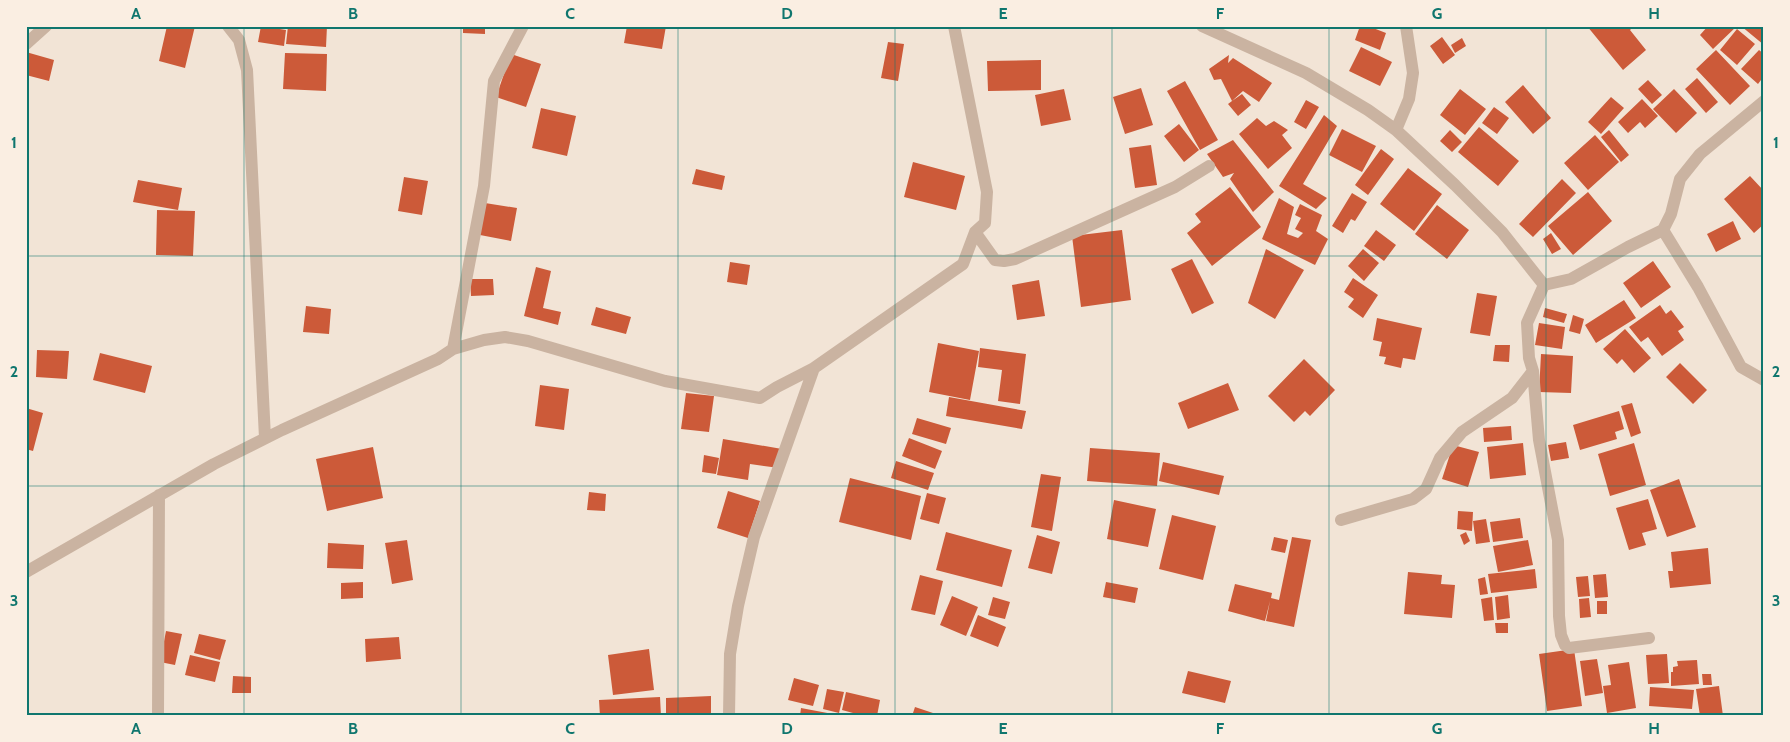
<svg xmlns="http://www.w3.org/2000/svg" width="1790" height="742" font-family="Cabin,sans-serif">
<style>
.building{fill:#cc5a39}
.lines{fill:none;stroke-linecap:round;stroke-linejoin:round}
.minor{stroke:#cab3a1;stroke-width:12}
.grid{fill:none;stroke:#0f766e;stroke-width:1;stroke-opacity:0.55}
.neatline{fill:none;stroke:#0f766e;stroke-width:2}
.grid-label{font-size:16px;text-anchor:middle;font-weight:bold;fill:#0f766e}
</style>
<rect width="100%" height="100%" fill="#f2e4d6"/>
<!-- building -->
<path class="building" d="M167 26H195L185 68 159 61Z
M261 26 286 30 284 46 258 42Z
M288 26H327L326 47 286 44Z
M463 26H485V34L463 33Z
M627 26H666L662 49 624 43Z
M1360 26H1368L1386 33 1380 50 1355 40Z
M1587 26H1634L1630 30 1646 50 1623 70Z
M1708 26H1737L1713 49 1700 35Z
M1741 26H1764V45Z
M1737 29 1755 44 1737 65 1720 50Z
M1442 37 1455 55 1443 64 1430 46Z
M1462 38 1466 46 1455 53 1451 45Z
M888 42 904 44 898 81 881 78Z
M1361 47 1392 62 1380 86 1349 71Z
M1716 50 1750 86 1730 105 1696 69Z
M1759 50 1764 54V76L1758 84 1741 69Z
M26 52 54 60 49 81 26 75Z
M285 53 327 54 326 91 283 89Z
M511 54 541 64 526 107 496 97Z
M1229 55 1228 63 1233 58 1272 83 1259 102 1243 91 1232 101 1242 94 1251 105 1238 116 1228 104 1232 101 1221 79 1214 80 1209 69Z
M1041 60V90L988 91 987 61Z
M1697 78 1718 102 1706 113 1685 89Z
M1648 80 1662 95 1652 104 1638 89Z
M1185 81 1218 140 1200 150 1167 91Z
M1523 85 1551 118 1533 134 1505 102Z
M1141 88 1153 125 1125 134 1113 97Z
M1064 89 1071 120 1041 126 1035 95Z
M1460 89 1486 109 1465 135 1440 115Z
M1674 89 1697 113 1676 133 1653 109Z
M1611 97 1624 108 1601 134 1588 122Z
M1642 99 1658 116 1645 128 1640 122 1628 133 1618 122Z
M1306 100 1319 107 1306 129 1294 122Z
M1494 107 1509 118 1497 134 1482 123Z
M541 108 576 116 567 156 532 148Z
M1324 115 1337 126 1303 184 1327 198 1316 209 1279 186Z
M1257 118 1266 126 1274 121 1288 130 1282 135 1292 148 1268 169 1239 134Z
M1179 124 1199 150 1184 162 1164 136Z
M1479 127 1519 161 1498 186 1458 152Z
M1342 129 1376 146 1362 172 1329 155Z
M1450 130 1462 142 1452 152 1440 141Z
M1609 130 1629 155 1621 162 1601 137Z
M1595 135 1619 162 1588 190 1564 163Z
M1233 140 1274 192 1253 212 1230 179 1234 173 1223 177 1207 154Z
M1151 145 1157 185 1135 188 1129 148Z
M1381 149 1394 159 1368 195 1355 185Z
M913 162 965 176 956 210 904 197Z
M1408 168 1442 194 1414 231 1380 204Z
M696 169 725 176 722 190 692 184Z
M1750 176 1764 191V224L1754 233 1724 199Z
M404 177 428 181 422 215 398 211Z
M1562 179 1576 193 1533 237 1519 224Z
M138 180 182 188 178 210 133 202Z
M1230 187 1261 227 1212 266 1187 233 1201 222 1195 214Z
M1588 192 1612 221 1573 255 1548 226Z
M1352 193 1367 202 1355 221 1351 219 1343 233 1332 226Z
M1279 198 1294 207 1287 234 1298 238 1303 233 1295 229 1301 218 1295 215 1300 204 1322 215 1316 231 1328 239 1315 265 1262 239Z
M485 203 517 208 511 241 480 235Z
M1437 205 1469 230 1447 259 1415 234Z
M157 210 195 211 193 256 156 255Z
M1733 221 1741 239 1716 252 1707 234Z
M1122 230 1131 300 1081 307 1072 236Z
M1376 230 1396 245 1384 261 1364 246Z
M1551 233 1561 249 1552 254 1543 239Z
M1266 249 1304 270 1275 319 1248 303Z
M1363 249 1379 263 1364 281 1348 266Z
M1192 259 1214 303 1192 314 1171 269Z
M1653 261 1671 287 1641 308 1623 283Z
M730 262 750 265 747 285 727 282Z
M536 267 551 271 543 308 561 312 558 325 524 316Z
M1353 278 1378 295 1363 318 1348 307 1354 299 1344 292Z
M470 279H493L494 295 471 296Z
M1039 280 1045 316 1017 320 1012 285Z
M1477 293 1497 296 1490 336 1470 333Z
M1624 300 1636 318 1596 343 1585 325Z
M1660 305 1666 314 1671 310 1684 327 1678 331 1684 340 1662 356 1648 337 1641 342 1629 327Z
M306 306 331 309 329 334 303 332Z
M596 307 631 317 626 334 591 325Z
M1545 308 1567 314 1564 323 1543 317Z
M1573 315 1584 319 1580 334 1569 331Z
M1377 318 1422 328 1415 360 1403 358 1401 368 1384 364 1386 357 1379 356 1382 342 1373 340Z
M1539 323 1565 327 1562 349 1535 345Z
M1625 329 1651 358 1634 373 1622 359 1617 364 1603 349Z
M938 343 979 351 970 400 929 392Z
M1495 345H1510L1509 362 1493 361Z
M980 348 1026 354 1020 404 998 401 1002 370 978 367Z
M37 350 69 351 67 379 36 377Z
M100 353 152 366 145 393 93 380Z
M1541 354 1573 356 1571 393 1539 392Z
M1304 359 1335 390 1310 416 1305 411 1294 422 1268 396Z
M1680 363 1707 390 1693 404 1666 377Z
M1228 383 1239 410 1188 429 1178 403Z
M540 385 569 389 564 430 535 426Z
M686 393 714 396 709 432 681 429Z
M949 397 1026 411 1022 429 946 416Z
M1632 403 1641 433 1631 437 1621 406Z
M26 408 43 413 33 451 26 449Z
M1619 411 1624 429 1615 432 1617 439 1580 450 1573 425Z
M917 418 951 428 946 444 912 434Z
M1511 426 1512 440 1484 442 1483 428Z
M909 438 942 451 935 469 902 456Z
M723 439 782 449 779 468 750 464 748 480 717 475Z
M1566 442 1569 458 1551 461 1548 445Z
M1523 443 1526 475 1490 479 1487 447Z
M1634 443 1646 485 1610 496 1598 454Z
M1453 445 1479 452 1468 487 1442 479Z
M373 447 383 498 327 511 316 459Z
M1090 448 1160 453 1157 486 1087 481Z
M704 455 719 458 716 474 702 472Z
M896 461 934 473 928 490 891 478Z
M1163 462 1224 476 1219 495 1159 481Z
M1041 474 1061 477 1052 531 1031 527Z
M850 478 921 496 911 540 839 522Z
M1679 479 1696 527 1667 537 1650 490Z
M728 491 760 501 748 538 717 528Z
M589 492 606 494 605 511 587 510Z
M927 493 946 498 939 524 920 519Z
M1648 499 1657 529 1642 533 1646 545 1629 550 1616 508Z
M1114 500 1156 509 1148 547 1107 539Z
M1458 511 1473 512 1472 531 1457 529Z
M1172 515 1216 526 1203 580 1159 569Z
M1520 518 1523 538 1493 542 1490 522Z
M1486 519 1490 542 1476 544 1473 521Z
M946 532 1012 550 1002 587 936 570Z
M1466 532 1470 541 1464 545 1460 535Z
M1037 535 1060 542 1052 574 1028 568Z
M1274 537 1288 540 1285 553 1271 550Z
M1292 537 1311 540 1294 627 1266 621 1270 601 1265 621 1228 611 1235 584 1272 593 1271 598 1279 600Z
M407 540 413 580 392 584 385 543Z
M1528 540 1533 565 1498 572 1493 546Z
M328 543 364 545 363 569 327 568Z
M1708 548 1711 584 1670 588 1668 571H1673L1671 552Z
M1535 569 1537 588 1491 593 1488 574Z
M1408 572 1442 575 1441 584 1455 585 1452 618 1404 614Z
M1606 574 1608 597 1595 598 1593 575Z
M920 575 943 581 935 615 911 610Z
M1588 576 1590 596 1578 597 1576 577Z
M1485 577 1488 594 1480 595 1478 579Z
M363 582V598L341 599V583Z
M1106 582 1138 588 1135 603 1103 597Z
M1508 595 1510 618 1497 620 1495 597Z
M952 596 978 607 966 636 940 625Z
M993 597 1010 602 1005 619 988 615Z
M1492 597 1494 620 1484 621 1481 599Z
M1589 598 1591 617 1580 618 1579 599Z
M1597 601H1607V614H1597Z
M978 615 1006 627 998 647 970 636Z
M1495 623H1508V633H1496Z
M166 631 182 634 175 665 160 662Z
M199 634 226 640 220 660 194 653Z
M399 637 401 659 366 662 365 639Z
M649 649 654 690 613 695 608 655Z
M1574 649 1582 706 1547 711 1539 654Z
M1667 654 1669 683 1648 684 1646 655Z
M190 655 220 662 215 682 185 675Z
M1597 659 1603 693 1585 696 1580 661Z
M1697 660 1699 684 1671 686V672H1673V667L1678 666 1677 661Z
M1629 662 1636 708 1607 713 1603 686 1611 685 1608 665Z
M1188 671 1231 681 1225 703 1182 693Z
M1702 674H1711L1712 685H1703Z
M233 676 251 677V693H232Z
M794 678 819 685 813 706 788 700Z
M1719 686 1723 716H1700L1696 689Z
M1650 687 1694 690 1692 709 1649 706Z
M827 689 844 692 839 713 823 709Z
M846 692 880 700 877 716H864L842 710Z
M711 696V716H666V698Z
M660 697 661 716H600L599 700Z
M915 707 939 715V716H912Z
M801 708 838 715V716H800Z"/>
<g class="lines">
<!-- minor -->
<path class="minor" d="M228 26 239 40 247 70 265 438
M1202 26 1306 73 1368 110 1396 130 1455 185 1502 232 1544 285
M26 44 46 26
M1396 130 1409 99 1413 73 1406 26
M1663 230 1698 287 1741 367 1764 380
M975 232 995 260 1004 261 1015 259 1175 187 1209 166
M1544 285 1527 323 1529 358 1533 371 1539 440 1558 540 1559 616 1561 635 1565 645 1569 648 1649 638
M1544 285 1571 279 1628 247 1663 230 1671 214 1680 179 1700 154 1764 101
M453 349 484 186 494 81 523 26
M1341 520 1413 499 1426 489 1440 458 1462 432 1512 398 1533 371
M26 572 214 464 282 430 438 359 453 349 484 340 505 337 528 341 665 381 760 398 777 387 814 368
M158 716 159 495
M729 716 730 654 738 606 754 537 814 368 963 264 975 232 985 223 987 192 954 26"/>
</g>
<!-- grid -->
<path class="grid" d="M244 26V716M461 26V716M678 26V716M895 26V716M1112 26V716M1329 26V716M1546 26V716M26 256H1764M26 486H1764"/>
<!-- border -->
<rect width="1790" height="742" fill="none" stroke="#faeee2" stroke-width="55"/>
<rect x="28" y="28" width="1734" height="686" class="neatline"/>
<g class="grid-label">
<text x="136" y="19">A</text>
<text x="353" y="19">B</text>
<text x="570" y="19">C</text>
<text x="787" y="19">D</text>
<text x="1003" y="19">E</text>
<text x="1220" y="19">F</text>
<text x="1437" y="19">G</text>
<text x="1654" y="19">H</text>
<text x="14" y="148">1</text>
<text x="1776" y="148">1</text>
<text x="14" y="377">2</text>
<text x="1776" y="377">2</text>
<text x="14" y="606">3</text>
<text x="1776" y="606">3</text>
<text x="136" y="734">A</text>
<text x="353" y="734">B</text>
<text x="570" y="734">C</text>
<text x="787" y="734">D</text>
<text x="1003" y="734">E</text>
<text x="1220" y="734">F</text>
<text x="1437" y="734">G</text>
<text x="1654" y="734">H</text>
</g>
</svg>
